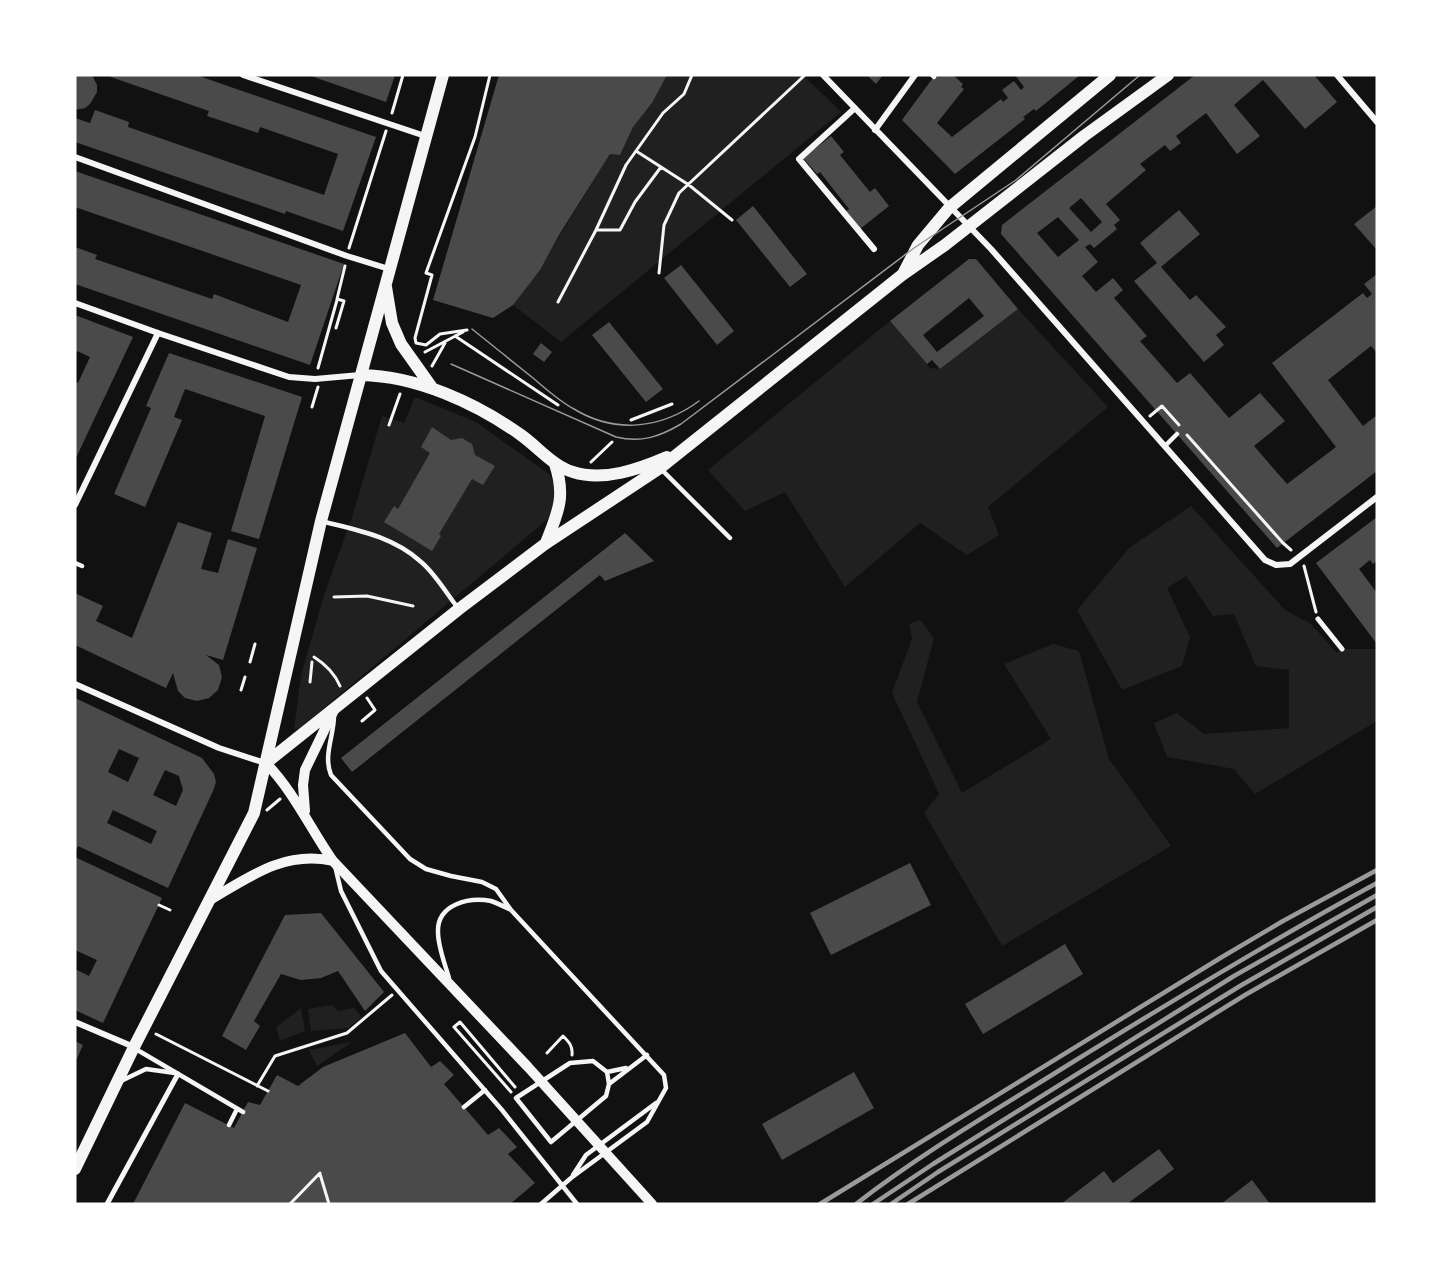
<svg xmlns="http://www.w3.org/2000/svg" width="1452" height="1279" font-family="Arial,sans-serif">
<style>
.green{fill:#202020}
.building{fill:#4a4a4a;fill-rule:evenodd}
.lines{fill:none;stroke-linecap:round;stroke-linejoin:round}
.path{stroke:#f5f5f5;stroke-width:3}
.service{stroke:#f5f5f5;stroke-width:4.5}
.pedestrian{stroke:#f5f5f5;stroke-width:5}
.minor{stroke:#f5f5f5;stroke-width:6}
.tertiary{stroke:#f5f5f5;stroke-width:10}
.secondary{stroke:#f5f5f5;stroke-width:12}
.tram{stroke:#9a9a9a;stroke-width:1.5}
.rail{stroke:#9a9a9a;stroke-width:4.5}
</style>
<rect width="100%" height="100%" fill="#111"/>
<!-- green -->
<path class="green" d="M667 75H803L841 112 561 342 513 305C549 257 578 205 610 154L620 155 633 127 652 103Z
M1018 309 1108 407 988 507 999 535 967 555 920 523 845 587 785 492 745 511 708 470 890 321 930 368 940 369Z
M415 397 476 422 549 474 559 495 549 518 299 729H294L301 675 324 595 352 517 382 416 404 423Z
M1191 506 1285 610 1311 624 1337 653 1342 649H1377V721L1255 794 1234 769 1167 757 1154 723 1177 713 1204 734 1289 728V670L1256 666 1234 614 1213 616 1186 576 1167 588 1190 637 1182 666 1122 690 1077 610 1129 548Z
M920 620 934 638 917 702 962 793 1051 739 1004 664 1053 644 1079 651 1109 759 1171 846 1002 946 924 813 939 794 892 693 912 639 909 624Z
M332 1005 338 1011 354 1008 362 1017 348 1028 311 1031 308 1009Z
M301 1008 305 1031 280 1041 276 1027Z
M352 1042 317 1066 309 1050Z"/>
<!-- building -->
<path class="building" d="M75 75H92L97 85V92L90 104 85 108 75 110Z
M105 75H196L376 137 343 231 286 211 285 214 75 142V118L90 123 95 110 129 122 128 127 324 195 338 154 260 127 258 133 207 116 209 111Z
M308 75H395L386 102Z
M499 75H667L652 103 633 127 620 155 610 154 559 235 540 270 513 305 493 318 433 300Z
M867 75H883L876 84Z
M935 75H953L963 84 961 87 964 89 937 123 952 137 1001 99 1003 102 1008 98 1002 90 1014 81 1021 90 1024 87 1015 75H1080L1036 111 1034 109 1023 117 1025 119 955 174 902 120Z
M1195 75H1314L1337 102 1305 129 1263 80 1234 105 1260 136 1237 154 1206 113 1176 136 1181 143 1170 151 1165 145 1140 164 1146 170 1106 204 1120 220 1114 225 1117 229 1094 248 1090 244 1085 247 1098 262 1082 276 1096 292 1113 278 1123 290 1114 298 1147 336 1140 341 1177 383 1190 373 1229 418 1260 393 1285 421 1254 446 1287 484 1336 447 1272 363 1363 293 1367 298 1372 294 1364 284 1377 274V353L1371 346 1328 380 1363 426 1377 415V471L1277 548 1001 234 1002 225ZM1081 198 1102 222 1091 232 1069 208ZM1058 217 1079 240 1058 257 1037 233Z
M831 136 844 152 840 155 870 192 875 188 889 206 860 229 846 211 849 209 820 172 817 174 803 158Z
M75 171 344 264 310 365 75 284V247L97 255 95 259 212 299 214 294 288 322 301 285 75 207Z
M753 206 807 274 790 287 736 220Z
M1377 206V250L1354 224Z
M1179 210 1200 234 1161 267 1190 300 1196 295 1226 327 1216 335 1224 345 1204 362 1134 281 1157 263 1140 243Z
M969 259H976L1018 309 940 369 932 360 927 364 890 321ZM969 298 984 316 937 352 923 335Z
M681 265 734 331 717 345 664 278Z
M75 315 133 337 75 460V382L78 383 90 357 77 351 75 356Z
M609 322 663 389 646 402 592 335Z
M541 343 552 352 544 362 533 354Z
M169 353 302 397 259 539 231 531 265 416 185 389 174 417 182 420 145 507 114 494 151 408 146 406Z
M432 427 451 440 462 438 472 444 475 455 495 466 483 485 472 479 439 534 441 536 432 551 384 522 394 506 398 509 430 453 421 447Z
M1377 517V561L1373 564 1370 560 1359 569 1377 593V644L1316 563Z
M178 522 212 533 201 569 218 573 228 539 257 548 223 660 206 655 219 665 222 677 218 690 209 698 197 701 185 698 178 691 173 673 166 688 75 645V593L103 606 96 621 132 638Z
M625 533 654 561 605 581 600 575 352 772 341 758Z
M75 698 202 758 214 774 216 782 213 791 168 888 78 846 75 853ZM119 749 139 758 128 782 108 772ZM165 770 179 776 183 790 176 806 153 795ZM113 810 157 831 151 844 107 823Z
M75 857 162 898 103 1023 75 1010V969L89 976 97 960 75 950Z
M910 863 931 905 831 955 810 913Z
M321 913 384 992 365 1011 338 971 321 978 301 980 281 974 254 1021 260 1026 246 1050 222 1036 285 915Z
M1065 944 1083 974 983 1034 965 1004Z
M405 1033 431 1067 440 1061 454 1075 444 1084 488 1135 499 1128 517 1147 508 1154 535 1183 510 1204H133L185 1103 234 1128 248 1102 260 1105 277 1075 298 1086 323 1067Z
M75 1041 83 1045 75 1063Z
M854 1072 874 1108 782 1160 762 1124Z
M1159 1149 1174 1169 1127 1204H1061L1104 1171 1113 1183Z
M1252 1180 1270 1204H1221Z"/>
<g class="lines">
<!-- path -->
<path class="path" d="M392 113 403 75
M661 167 689 185 732 220
M596 230H620L635 202 661 167 636 151
M349 248 386 131
M659 273 664 225 679 193 805 75
M558 302 596 230 626 165 663 113 684 94 692 75
M336 328 344 301 337 299 345 266
M467 330 440 334 426 345 416 343 415 338 432 275 426 273 475 137 490 75
M455 336 558 405
M425 352 463 332
M432 366 445 343
M318 368 337 300
M312 407 318 387
M1150 416 1162 406 1179 425
M631 420 672 404
M389 425 400 394
M1187 435 1283 543 1291 550
M591 462 612 442
M1304 566 1316 612
M334 597 367 596 413 606
M314 657C325 664 335 674 340 686
M250 662 255 644
M310 682 312 662
M241 690 245 677
M362 721 375 710 367 698
M267 810 280 799
M159 905 170 910
M156 1034 268 1091
M547 1053 563 1036C569 1042 573 1046 572 1055
M257 1086 275 1056 347 1033 392 995
M511 1092 454 1027 460 1022 515 1087
M320 1174 329 1204
M290 1204 320 1173"/>
<!-- service -->
<path class="service" d="M932 75 934 77
M1165 446 1177 434
M662 470 730 538
M321 521C356 530 392 536 420 561 435 573 446 593 458 608
M75 563 82 566
M334 716C334 736 323 755 331 775L410 859 426 869 451 876 482 882 496 889 511 910 664 1075 666 1088 647 1122 571 1178 541 1204
M335 866 341 891 381 971 502 1110 577 1204
M449 978C445 964 438 947 438 932 437 904 469 897 491 901 497 903 503 906 509 909
M134 1048 243 1112
M593 1061 607 1072 609 1084 606 1096 551 1142 516 1098 570 1063Z
M607 1072 626 1068
M121 1081 146 1069 175 1073
M609 1084 647 1055
M464 1107 485 1090
M229 1125 237 1109
M573 1175 586 1155 656 1103"/>
<!-- pedestrian -->
<path class="pedestrian" d="M1318 619 1342 649
M107 1204 178 1074"/>
<!-- minor -->
<path class="minor" d="M243 75 425 136
M823 75 991 249 1265 560 1276 565 1290 564 1377 497
M1337 75 1377 122
M855 108 799 159 874 249
M875 130 915 75
M75 157 347 256 389 269
M75 303 158 333 289 377 315 379 360 375
M75 505 158 333
M75 684 219 748 265 763
M75 1022 134 1047"/>
<!-- tertiary -->
<path class="tertiary" d="M266 763C294 792 310 828 333 861L528 1067 652 1204
M305 811 303 785 305 770 334 710
M210 900C249 877 285 850 333 861"/>
<!-- secondary -->
<path class="secondary" d="M903 274 918 245 949 208 1110 75
M386 287 392 323 401 344 433 389
M361 375C417 376 476 403 521 435 539 448 553 466 573 472 604 482 639 469 667 457
M546 543C558 512 566 497 555 464
M266 763 459 609 545 544 660 468 902 275 945 245 1084 136 1168 75
M75 1169 134 1047 254 813 321 521 443 75"/>
<!-- tram -->
<path class="tram" d="M472 329C492 345 513 362 533 378 546 389 559 401 574 409 615 434 661 429 699 401
M451 364 616 437C641 443 659 437 681 424L914 248 1016 180 1140 75"/>
<!-- rail -->
<path class="rail" d="M820 1204 1222 957 1283 921 1377 870
M856 1204C923 1152 996 1110 1068 1065 1170 1002 1272 940 1377 883
M873 1204 933 1164 1234 976 1377 895
M891 1204 938 1172 1240 986 1377 907
M908 1204 1245 995 1377 920"/>
</g>
<!-- border -->
<rect width="1452" height="1279" fill="none" stroke="#ffffff" stroke-width="153"/>
</svg>
